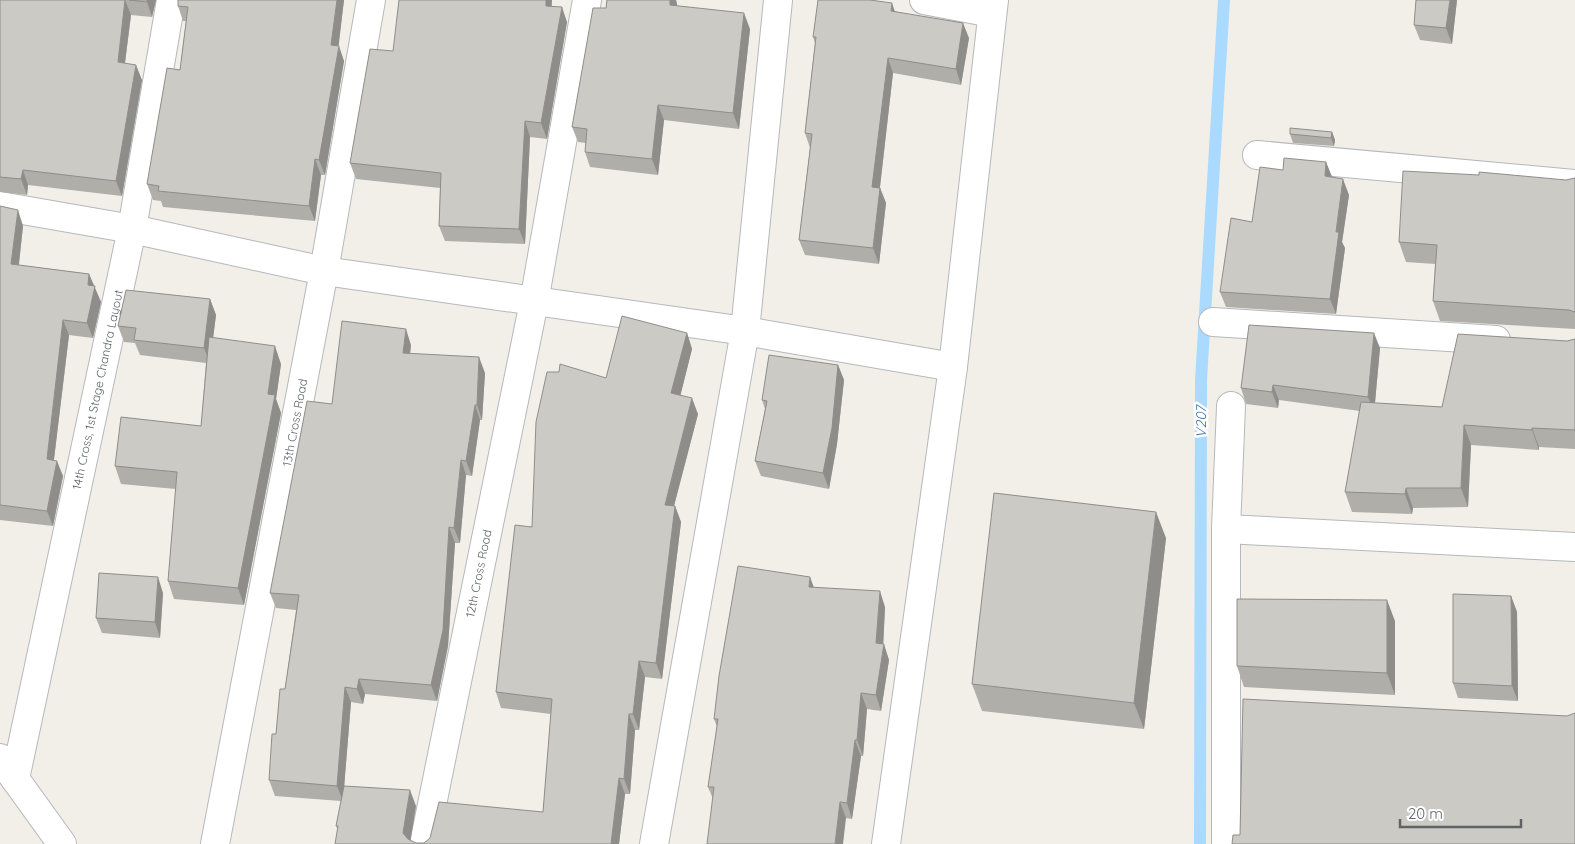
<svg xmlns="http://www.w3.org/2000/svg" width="1575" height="844" font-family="Quicksand,sans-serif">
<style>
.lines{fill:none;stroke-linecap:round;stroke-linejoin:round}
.stream{stroke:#aadaff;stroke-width:12}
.minor-casing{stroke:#b5b8bc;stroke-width:30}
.minor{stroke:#fff;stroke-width:28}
.wall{fill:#afaea9}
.shaded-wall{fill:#8f8d8a}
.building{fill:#cccac5;stroke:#8f8d8a}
.labels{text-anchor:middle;stroke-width:5;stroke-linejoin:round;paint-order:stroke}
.street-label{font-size:12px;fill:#5f6368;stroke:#fff}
.water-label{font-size:14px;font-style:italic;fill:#4174aa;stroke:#fff}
</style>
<rect width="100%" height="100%" fill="#f1efe8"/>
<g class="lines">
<!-- stream -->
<path class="stream" d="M1200 844 1201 380 1224 0"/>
<!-- minor casing -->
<g class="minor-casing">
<g id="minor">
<path d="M924 0 992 13"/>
<path d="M1257 155 1575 184"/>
<path d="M0 206 132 229 324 271 745 331 953 367"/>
<path d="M1213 322 1496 340"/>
<path d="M1226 529 1575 547"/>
<path d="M0 758 62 844"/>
<path id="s1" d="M15 779 132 229 171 0"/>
<path id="s2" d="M215 844 324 271 371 0"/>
<path id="s3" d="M424 844 534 302 587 0"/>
<path d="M654 844 745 331 778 0"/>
<path d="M886 844 953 367 994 0"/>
<path d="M1226 844V529L1231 406"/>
</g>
</g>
<!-- minor -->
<use href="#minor" class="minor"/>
</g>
<!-- wall -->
<path class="wall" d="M0 0H156L152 17 131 15 125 63 142 80 122 196 28 185 27 195 0 192Z
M344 0 338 46 344 61 325 175H321L315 221 163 207 161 201 153 200 147 184 180 70 186 21H183L178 6Z
M607 0H676L677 6 750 29 739 129 664 120 658 175 590 167 585 152 586 143 578 142 572 127 606 8Z
M1457 0 1452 44 1420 40 1414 25Z
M552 6 567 22 547 139 530 137 525 244 445 241 439 226 440 188 356 179 350 163 393 51Z
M895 11 969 38 961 85 893 73 880 188 886 203 879 264 805 255 799 240 810 148 805 133 815 43 813 37Z
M1332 132 1335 140 1334 146 1293 143 1290 134Z
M1326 162 1332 177 1349 195 1342 242 1345 248 1336 314 1226 307 1220 292 1252 222 1283 170Z
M1575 178V329L1440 321 1433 301 1435 264 1406 262 1399 242 1566 180Z
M0 206 23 226 19 265 89 274 101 302 93 338 69 335 54 460 63 476 53 526 0 520Z
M210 299 216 315 213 337 281 364 276 399 281 413 244 605 174 599 168 581 176 489 121 484 115 466 201 426 206 363 140 355 135 343 124 342 118 326Z
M687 333 692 349 680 396 698 414 674 506H675L681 522 662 679 645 677 639 730H635L630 794H625L619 844H335L338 830 336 826 341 801 275 796 269 780 276 734 285 689 296 610 276 608 270 593 411 345 410 354 485 373 482 420H480L472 476 466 475 460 543H455L448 646 437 701 365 694 363 704 351 702 344 787 416 806 410 841 416 843H424L543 812 551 714 501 708 496 692 532 527 606 378Z
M1575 339V449L1539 447V450L1471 445 1468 507 1413 508 1412 514 1352 512 1345 492 1360 411 1279 400 1278 408 1246 404 1241 388 1380 348 1375 403 1442 407 1567 341Z
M838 365 844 380 837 444 829 489 761 476 755 461 765 409 762 400Z
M1166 538 1144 729 982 711 972 684Z
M814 587 885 607 883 644 889 660 881 711 867 709 863 756H861L852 819 713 799 708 787 717 727 714 719Z
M163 593 160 638 102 633 96 618Z
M1511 596 1517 612 1518 701 1458 698 1453 683Z
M1395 621V695L1244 687 1237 666Z"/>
<!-- shaded-wall -->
<path class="shaded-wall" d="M125 0 131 15 123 78 118 62Z
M147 0H156L152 17 147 2Z
M337 0H344L337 60 339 46 344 61 325 175 319 160 331 45Z
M546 0H552L551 21 546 6Z
M670 0H676L677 4 675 20 670 5Z
M1450 0H1457L1452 44 1446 28Z
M892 3 897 18 891 11Z
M562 7 567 22 547 139 541 123Z
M744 13 750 29 739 129 733 113Z
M963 23 969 38 961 85 956 69Z
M888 58 893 73 878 203 872 187Z
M136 65 142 80 122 196 116 181Z
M658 105 664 120 658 175 652 159Z
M525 121 530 137 525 244 519 229Z
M1332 132 1335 140 1334 146 1331 138Z
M315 159 321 175 315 221 309 206Z
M1326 162 1332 177 1325 176Z
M23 170 28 185 27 195 21 179Z
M1343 179 1349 195 1342 242 1345 248 1336 314 1330 299 1336 232Z
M880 188 886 203 879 264 873 248Z
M18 210 23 226 17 280 11 264Z
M89 274 101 302 93 338 87 323 88 285Z
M210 299 216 315 210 363 204 348Z
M63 320 69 335 52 475 47 459Z
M406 329 411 345 408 369 403 353Z
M687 333 692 349 677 409 671 393Z
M1374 333 1380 348 1374 413 1368 397Z
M275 346 281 364 276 399 281 413 244 605 238 588Z
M479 357 485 373 482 420 477 405Z
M838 365 844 380 837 444 829 489 823 473Z
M1273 385 1279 400 1278 408 1272 392Z
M692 398 698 414 670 521 665 505Z
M475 405 480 420 472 476 466 461Z
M1464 425 1471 445 1468 507 1461 488Z
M1532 428 1539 447V450L1532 430Z
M461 460 466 475 460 543 454 528Z
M57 461 63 476 53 526 47 511Z
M1406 488 1413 508 1412 514 1405 494Z
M675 506 681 522 662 679 656 663Z
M1156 512 1166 538 1144 729 1134 703Z
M449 527 455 543 448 646 437 701 431 685Z
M158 577 163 593 160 638 155 622Z
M810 577 816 593 809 587Z
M880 591 885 607 883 650 884 644 889 660 881 711 876 695V643Z
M1511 596 1517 612 1518 701 1512 686Z
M1387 600 1395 621V695L1387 673Z
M639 661 645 677 639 730 633 714Z
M359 679 365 694 363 704 357 689Z
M345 687 351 702 343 801 337 786Z
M861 693 867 709 863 756 857 740Z
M629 714 635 730 630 794 624 779Z
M855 740 861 756 852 819 847 803Z
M619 778 625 794 619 844H611Z
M410 790 416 806 410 844 403 833Z
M840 802 846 818 843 844H835Z"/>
<!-- building -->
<path class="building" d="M0 0H125L118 62 136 65 116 181 23 170 21 179 0 177Z
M129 0H147V2Z
M178 0H337L331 45 339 46 319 160 315 159 309 206 158 191 159 186 147 184 167 68 180 70 188 7 178 6Z
M399 0H546V6L562 7 541 123 525 121 519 229 439 226 441 173 350 163 370 49 393 51Z
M607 0H670V5L744 13 733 113 658 105 652 159 585 152 587 129 572 127 593 8H606Z
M818 0H870L892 3 891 11 963 23 956 69 888 58 872 187 880 188 873 248 799 240 812 134 805 133 816 37H813Z
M1416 0H1450L1446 28 1414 25Z
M1290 128 1332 132 1331 138 1290 134Z
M1284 158 1326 162 1325 176 1343 179 1336 232H1339L1330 299 1220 292 1231 218 1252 222 1260 167 1283 170Z
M1403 171 1479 175V172L1566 180 1575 178V312L1569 310 1433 301 1437 245 1399 242Z
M0 206 18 210 11 264 89 274 88 285 95 286 87 323 63 320 47 459 57 461 47 511 0 505Z
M126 290 210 299 204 348 134 340 136 328 118 326Z
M622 316 687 333 671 393 692 398 665 505 675 506 656 663 639 661 633 714H629L624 779 619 778 611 844H335L338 826H336L344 786 410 790 403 833 408 839 416 843H424L430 838 439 802 543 812 552 699 496 692 515 525 532 527 536 422 547 372H559L560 364 606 378Z
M342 321 406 329 403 353 479 357 477 405H475L466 461 461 460 454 528 449 527 443 630 431 685 359 679 357 689 345 687 337 786 269 780 272 734H276L280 689H285L299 595 270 593 307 401 332 404Z
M1249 325 1374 333 1368 397 1273 385 1272 392 1241 388Z
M1458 334 1567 341 1575 339V430L1532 428V430L1464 425 1461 488H1406L1405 494 1345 492 1361 402 1442 407Z
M209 337 275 346 268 394 275 395 238 588 168 581 177 472 115 466 121 417 201 426Z
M769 355 838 365 832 428 823 473 755 461 767 401 762 400Z
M994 493 1156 512 1134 703 972 684Z
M738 566 810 577 809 587 880 591 876 643 884 644 876 695 861 693 857 740H855L847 803 840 802 835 844H707L714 787H708L718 719H714L719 676Z
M99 573 158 577 155 622 96 618Z
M1453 594 1511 596 1512 686 1453 683Z
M1237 599 1387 600V673L1237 666Z
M1243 699 1567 716 1575 713V844H1232L1233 835H1240Z"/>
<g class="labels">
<!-- street labels -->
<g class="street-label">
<text dy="4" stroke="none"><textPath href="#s1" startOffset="398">14th Cross, 1st Stage Chandra Layout</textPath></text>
<text dy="4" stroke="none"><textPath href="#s2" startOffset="429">13th Cross Road</textPath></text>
<text dy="4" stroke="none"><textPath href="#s3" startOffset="276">12th Cross Road</textPath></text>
</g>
<!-- water labels -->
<g class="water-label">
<text transform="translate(1201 422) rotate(-90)" y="5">V207</text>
</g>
</g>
<!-- scale -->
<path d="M1400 819v8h121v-8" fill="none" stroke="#5f6368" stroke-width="2.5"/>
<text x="1408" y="819" font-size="15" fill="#5f6368" stroke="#ffffff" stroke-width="4" paint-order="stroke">20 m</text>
</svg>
